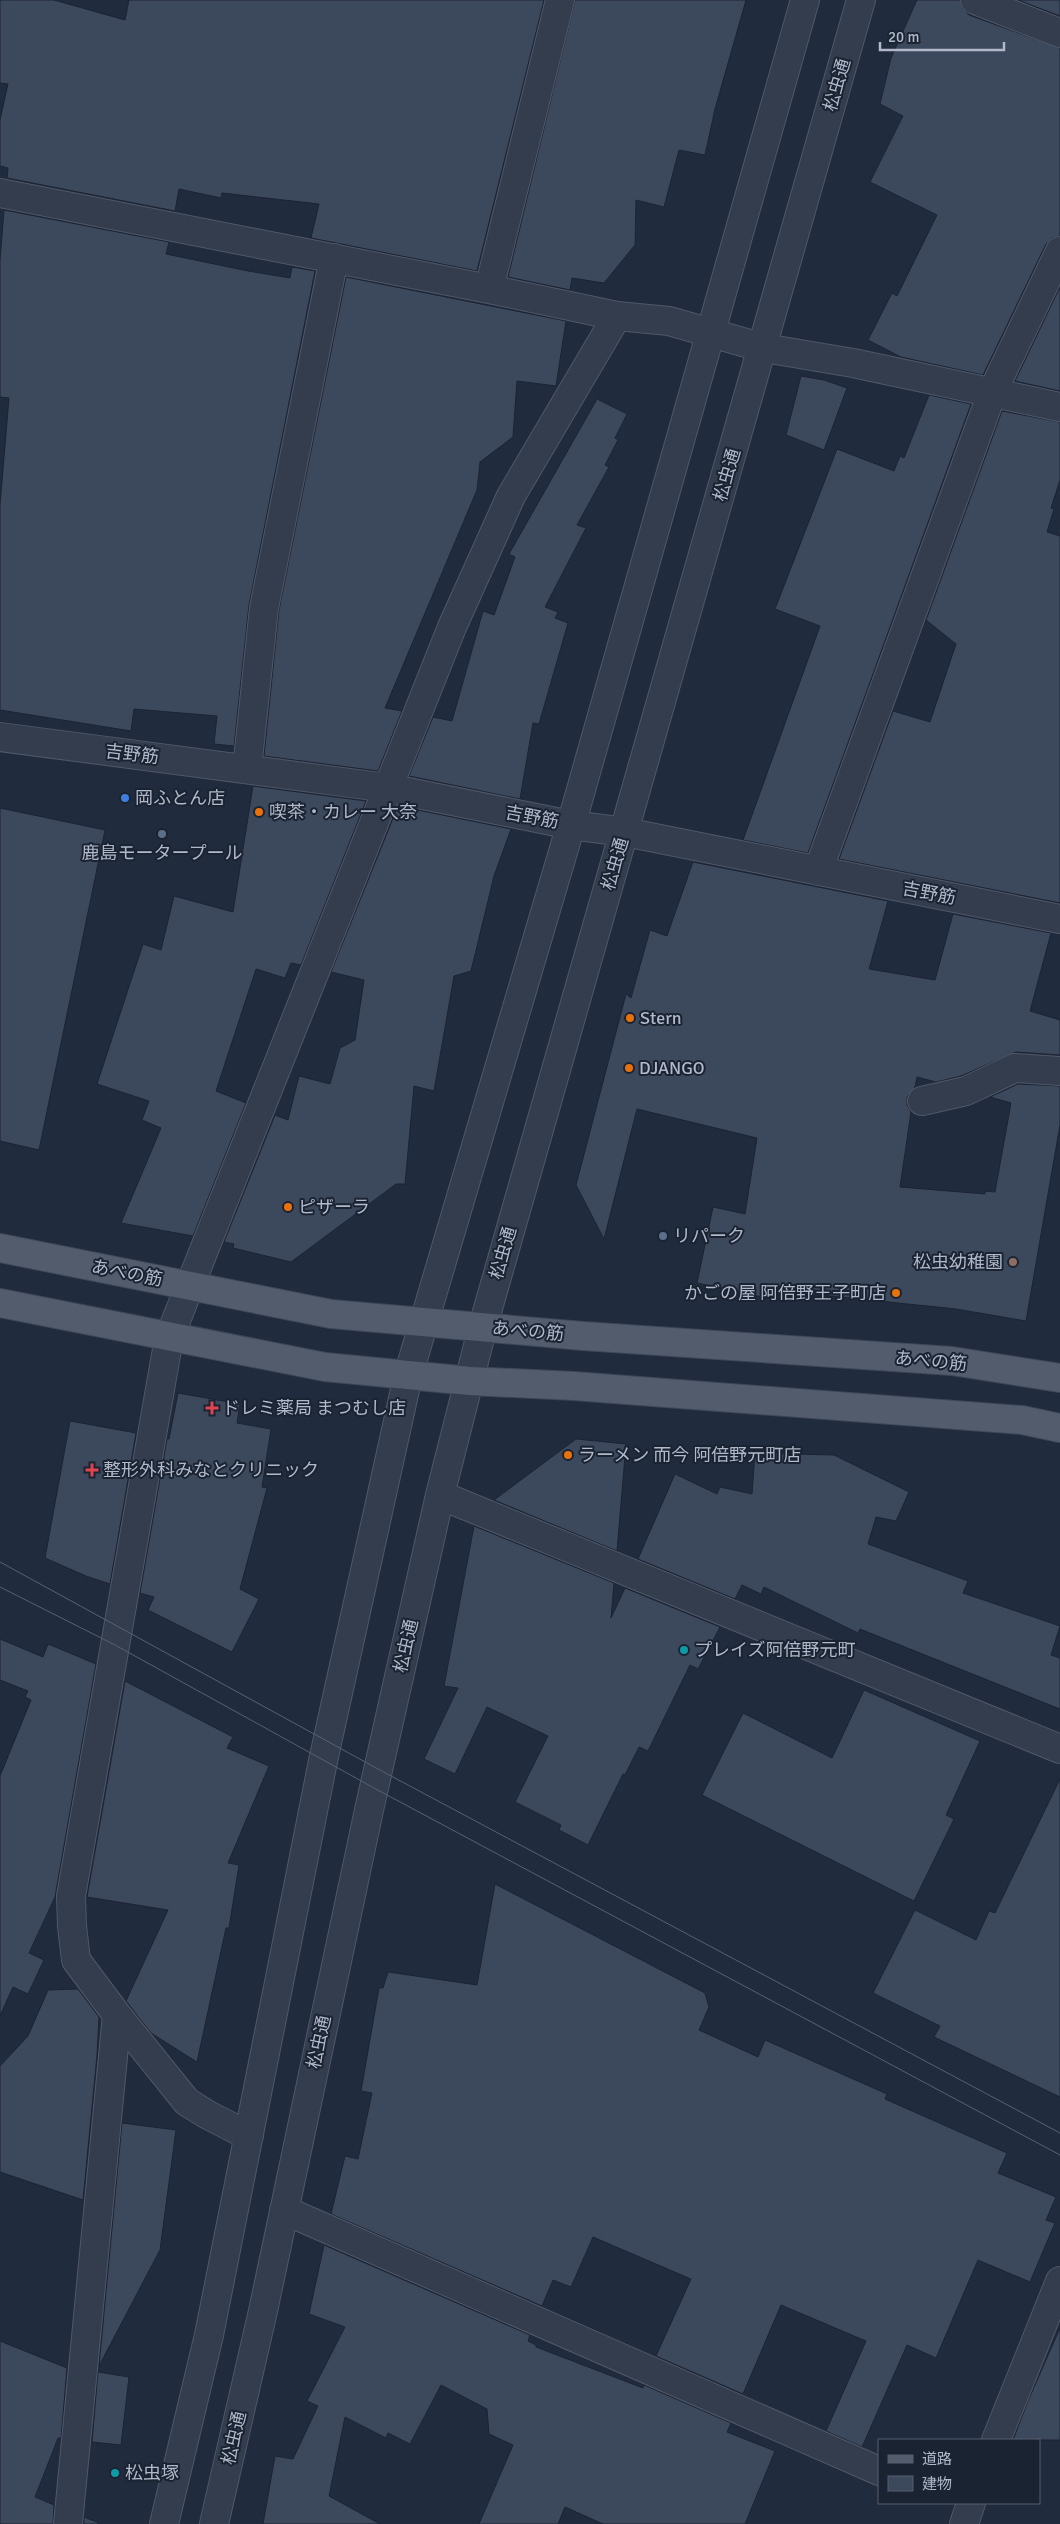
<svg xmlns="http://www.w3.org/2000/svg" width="1060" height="2524" font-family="Signika,'Noto Sans JP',sans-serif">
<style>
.building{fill:#3c495d;stroke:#1c2434}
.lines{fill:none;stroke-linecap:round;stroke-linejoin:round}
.minor-casing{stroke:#505868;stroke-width:30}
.major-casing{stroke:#3e4656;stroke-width:30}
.minor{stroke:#343d4d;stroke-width:28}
.major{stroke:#525c6d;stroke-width:28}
.tram{stroke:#566174;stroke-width:1}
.shop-dot{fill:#3f7fe0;stroke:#1a2332;stroke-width:2}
.food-dot{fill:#e8710a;stroke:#1a2332;stroke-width:2}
.service-dot{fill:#5c6f8a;stroke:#1a2332;stroke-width:2}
.education-dot{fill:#8d6e63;stroke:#1a2332;stroke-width:2}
.health-dot{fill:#e0444e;stroke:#1a2332;stroke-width:2}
.culture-dot{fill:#0f9aa8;stroke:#1a2332;stroke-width:2}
.labels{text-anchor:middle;stroke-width:4;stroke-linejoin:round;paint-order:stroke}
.street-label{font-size:18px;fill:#b0b8c9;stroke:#1a2332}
.poi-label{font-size:18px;fill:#b0b8c9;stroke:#1a2332;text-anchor:start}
</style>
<rect width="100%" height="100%" fill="#202b3d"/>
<!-- building -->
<path class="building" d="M0 0H54L125 20 129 0H544L477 271 311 238 319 204 222 193 221 198 179 189 175 211 7 178 8 168 0 166V120L8 84 0 83Z
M575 0H746L715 109 705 155 679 150 664 207 636 200 635 245 604 283 572 278 570 290 508 277Z
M917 0H960L963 9 969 15 1060 48V236L1052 238 1046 244 983 375 901 357 868 340 892 293 897 296 937 215 870 182 903 116 880 104 891 58Z
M1018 0H1060V16Z
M4 210 169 242 166 254 248 271 290 278 292 267 315 271 249 605 234 746 214 744 217 716 134 709 131 731 0 710V505L9 398 0 397V260Z
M346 277 566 321 556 386 517 381 513 437 480 462 477 490 385 708 402 711 378 771 264 756 279 610Z
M1060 287V391L1015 381Z
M801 376 824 380 847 388 824 450 786 435Z
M929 395 971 404 808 853 743 840 820 626 775 609 837 449 894 471 900 456 904 458Z
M597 399 627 414 615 438 618 440 605 465 609 467 577 525 586 528 545 607 558 612 555 618 568 623 539 724 533 723 520 799 409 776 433 717 452 721 483 611 494 615 515 557 509 554Z
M1002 411 1060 422V480L1051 508 1054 509 1047 532 1060 536V903L839 859 893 711 930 722 956 644 926 620Z
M253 786 366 801 301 965 291 963 285 978 256 969 216 1091 246 1103 193 1236 121 1223 161 1128 142 1120 149 1101 97 1084 143 944 161 950 174 896 233 912Z
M398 806 511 829 494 876 471 971 454 976 434 1091 414 1086 405 1184H396L291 1262 233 1248 234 1244 224 1242 275 1115 288 1120 299 1076 330 1084 340 1048 355 1040 364 980 331 972Z
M0 808 105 830 39 1150 0 1141Z
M693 862 888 901 869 969 935 980 953 914 1051 933 1030 1011 1060 1020V1055L1016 1052 961 1076 936 1082 917 1077 915 1087 907 1097V1105L911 1112 900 1187 985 1194V1191L995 1192 1011 1103 990 1097 1018 1084 1060 1086V1125L1026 1321 956 1309 773 1290 771 1299 697 1283 713 1207 745 1214 757 1138 637 1109 604 1239 576 1185 626 994 631 998 650 930 667 936Z
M178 1393 240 1404 237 1423 271 1429 262 1487 267 1488 240 1589 259 1599 232 1652 148 1610 154 1597 140 1593 167 1439H169Z
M70 1421 136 1433 110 1584 86 1576 45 1558Z
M576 1439 626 1444 617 1551 494 1500Z
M755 1453 834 1455 909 1492 896 1521 876 1517 868 1544 968 1581 963 1593 1060 1626 1051 1655 1060 1658V1709L860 1629 858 1633 764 1587 761 1594 742 1585 735 1599 638 1559 675 1474 717 1494 720 1487 752 1494Z
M474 1526 614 1583 611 1618 625 1588 720 1627 698 1669 690 1665 648 1751 639 1747 625 1775 623 1774 588 1845 559 1830 561 1825 515 1802 548 1736 487 1707 455 1774 424 1759 458 1688 444 1686Z
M0 1639 43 1657 48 1644 96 1664 55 1897 29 1953 44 1960 28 1994 13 1987 0 2016V1776L31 1700 25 1697 28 1691 0 1680Z
M125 1681 233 1737 227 1748 269 1766 228 1863 239 1865 229 1928H226L197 2062 151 2033 126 2001 168 1910 87 1897Z
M864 1690 980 1741 946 1815 954 1819 914 1901 702 1795 743 1713 832 1758Z
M1060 1779V2097L934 2037 940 2026 873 1993 915 1910 976 1940 989 1911 995 1913Z
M495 1884 705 1993 709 2007 699 2030 758 2057 765 2040 887 2094 885 2099 1007 2153 998 2173 1056 2197 1046 2220 1055 2223 1030 2282 978 2260 936 2358 907 2345 862 2447 826 2431 866 2341 781 2305 743 2394 656 2356 691 2279 593 2237 571 2287 553 2280 542 2306 331 2214 345 2156 358 2159 372 2093 361 2091 379 1988H383L388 1972 477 1985Z
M78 1989 99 2017 97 2055 83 2200 0 2172V2066L28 2036 48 1990Z
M122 2123 176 2130 160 2250 99 2366Z
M324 2245 530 2335 528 2341 536 2345V2347L643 2388 644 2385 731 2423 727 2432 775 2451 745 2524H603L565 2507 558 2524H479L513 2445 489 2434 487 2409 441 2385 410 2444 388 2433 386 2438 345 2417 329 2496 380 2524H263L275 2456 293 2459 318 2406 307 2401 345 2327 309 2314Z
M1060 2328V2440H1013L1028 2401Z
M0 2341 67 2368 61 2438H58L35 2497 54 2505 53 2524H0Z
M98 2372 129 2377 121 2445 92 2442Z
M84 2517 99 2523 98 2524H84Z"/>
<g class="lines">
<!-- minor casing -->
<g class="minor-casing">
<path id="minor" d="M975 0 1060 33
M0 193 489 289 617 316 669 321 764 348 853 363 1060 407
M489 289 560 0
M0 737 388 788 571 825 625 832 1060 919
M247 769 264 608 334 258
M818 871 992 393 1060 251
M922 1101 966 1091 1015 1068 1060 1071
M440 1495 1060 1749
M117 2015 187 2102 208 2115 249 2136
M284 2210 879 2471
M996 2440 1060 2281
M68 2524 117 2015 76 1960 72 1926 71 1896 169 1338 452 627 511 496 617 316
M164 2524 209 2335 323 1761 408 1376 571 825 805 0
M214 2524 263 2311 369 1810 440 1495 483 1326 861 0
M964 2524 971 2503"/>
</g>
<!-- major casing -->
<g class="major-casing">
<path id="major" d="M0 1248 331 1314 583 1336 952 1361 1060 1378
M0 1303 325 1367 470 1381 574 1386 1022 1420 1060 1428"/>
</g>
<!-- minor -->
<use href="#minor" class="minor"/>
<!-- major -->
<use href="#major" class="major"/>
<!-- tram -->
<path class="tram" d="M0 1562 378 1769 1060 2133
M0 1587 115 1645 374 1788 1060 2155"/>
</g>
<!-- markers -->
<circle class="shop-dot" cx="125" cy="798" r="5"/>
<g class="food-dot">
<circle cx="259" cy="812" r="5"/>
<circle cx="630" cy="1018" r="5"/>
<circle cx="629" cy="1068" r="5"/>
<circle cx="288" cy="1207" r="5"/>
<circle cx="896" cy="1293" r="5"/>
<circle cx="568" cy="1455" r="5"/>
</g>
<g class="service-dot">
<circle cx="162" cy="834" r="5"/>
<circle cx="663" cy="1236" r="5"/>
</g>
<circle class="education-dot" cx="1013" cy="1262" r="5"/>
<g class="health-dot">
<path d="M209.5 1400.5h5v5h5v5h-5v5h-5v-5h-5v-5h5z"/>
<path d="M89.5 1462.5h5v5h5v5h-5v5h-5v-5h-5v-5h5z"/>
</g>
<g class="culture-dot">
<circle cx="684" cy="1650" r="5"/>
<circle cx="115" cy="2473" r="5"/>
</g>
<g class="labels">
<!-- street labels -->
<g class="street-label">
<text transform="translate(837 85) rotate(-74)" y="6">松虫通</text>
<text transform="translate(727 475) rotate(-74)" y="6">松虫通</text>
<text transform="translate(132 754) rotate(7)" y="6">吉野筋</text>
<text transform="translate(532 817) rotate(11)" y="6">吉野筋</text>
<text transform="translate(615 864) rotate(-74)" y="6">松虫通</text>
<text transform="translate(929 893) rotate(11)" y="6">吉野筋</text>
<text transform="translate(503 1253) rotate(-74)" y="6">松虫通</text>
<text transform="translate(127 1273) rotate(11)" y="6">あべの筋</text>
<text transform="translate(528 1331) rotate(5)" y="6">あべの筋</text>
<text transform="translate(931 1361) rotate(5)" y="6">あべの筋</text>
<text transform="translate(406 1646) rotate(-77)" y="6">松虫通</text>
<text transform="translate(319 2042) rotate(-78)" y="6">松虫通</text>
<text transform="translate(234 2438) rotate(-77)" y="6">松虫通</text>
</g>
<!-- poi labels -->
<g class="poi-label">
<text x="135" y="804">岡ふとん店</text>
<text x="269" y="818">喫茶・カレー 大奈</text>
<text x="162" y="859" text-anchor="middle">鹿島モータープール</text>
<text x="640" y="1024">Stern</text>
<text x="639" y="1074">DJANGO</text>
<text x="298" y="1213">ピザーラ</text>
<text x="673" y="1242">リパーク</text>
<text x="1003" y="1268" text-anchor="end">松虫幼稚園</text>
<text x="886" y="1299" text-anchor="end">かごの屋 阿倍野王子町店</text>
<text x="222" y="1414">ドレミ薬局 まつむし店</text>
<text x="578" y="1461">ラーメン 而今 阿倍野元町店</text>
<text x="103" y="1476">整形外科みなとクリニック</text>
<text x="694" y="1656">プレイズ阿倍野元町</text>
<text x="125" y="2479">松虫塚</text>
</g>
</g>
<!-- legend -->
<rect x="878" y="2439" width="162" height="65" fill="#1a2332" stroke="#565f6e"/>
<rect x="888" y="2455" width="25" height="8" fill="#525c6d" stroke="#565f6e"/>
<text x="922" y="2464" font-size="15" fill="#b0b8c9">道路</text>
<rect x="888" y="2476" width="25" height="15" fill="#3c495d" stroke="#565f6e"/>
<text x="922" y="2489" font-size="15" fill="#b0b8c9">建物</text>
<!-- scale -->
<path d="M880 42v8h124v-8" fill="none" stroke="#b0b8c9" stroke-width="2.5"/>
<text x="888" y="42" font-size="15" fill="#b0b8c9" stroke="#1a2332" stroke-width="4" paint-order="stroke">20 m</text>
</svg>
